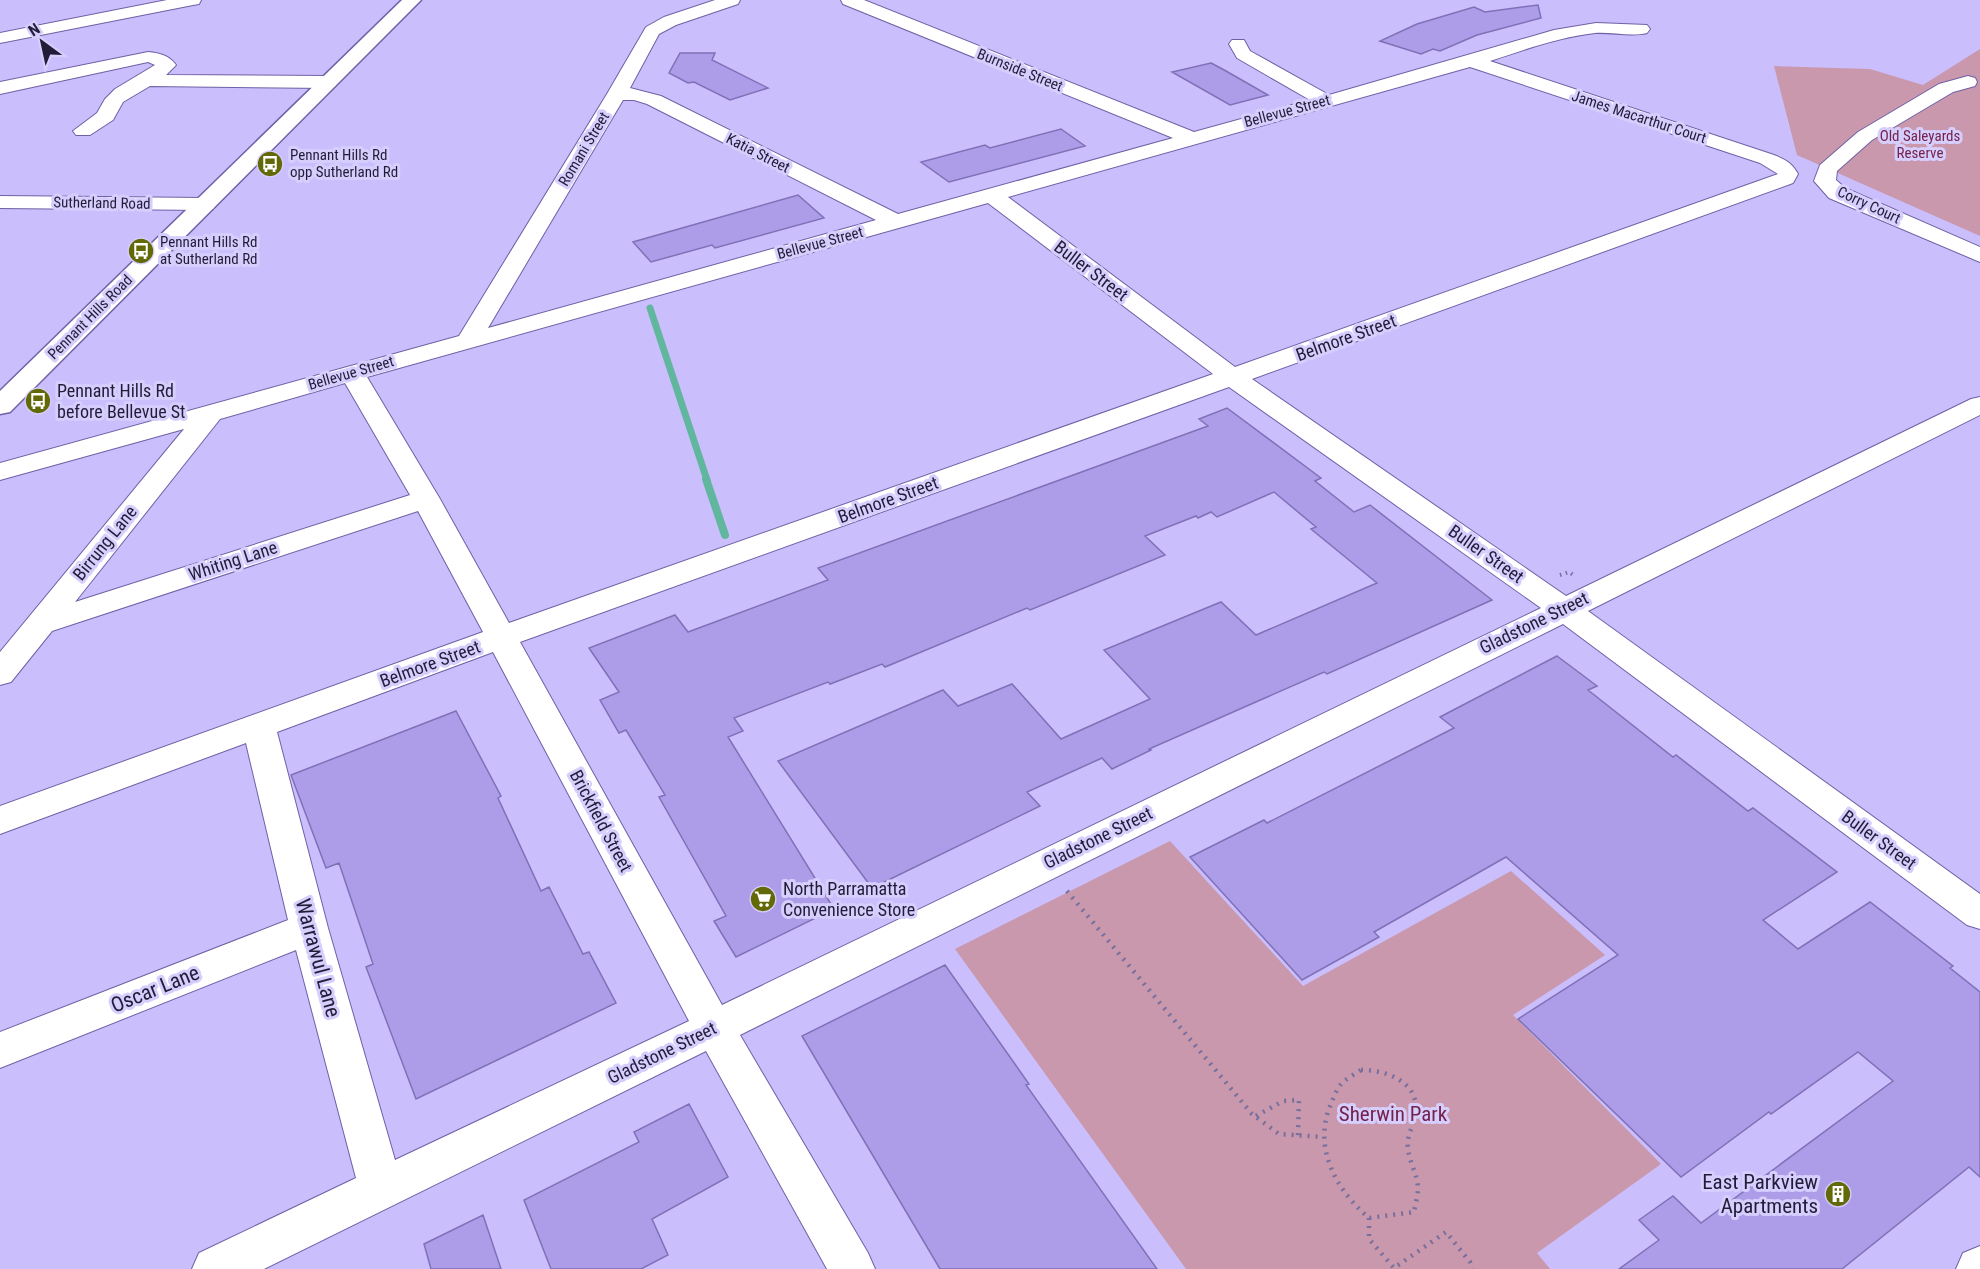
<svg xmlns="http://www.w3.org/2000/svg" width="1980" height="1269" font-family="'Roboto Condensed',sans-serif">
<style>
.green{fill:#c998ac}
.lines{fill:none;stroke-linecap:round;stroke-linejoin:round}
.stream-far1{stroke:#61b69e;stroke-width:7}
.stream{stroke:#61b69e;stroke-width:8}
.building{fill:#ad9de8;stroke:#8070b7;stroke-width:1.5}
.minor-casing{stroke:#7060a5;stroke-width:2}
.major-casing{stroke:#7060a5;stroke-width:3}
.path-far1{stroke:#786f9d;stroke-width:4;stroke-dasharray:1.5 4.5;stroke-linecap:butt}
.path{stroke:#786f9d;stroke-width:4.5;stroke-dasharray:2 6;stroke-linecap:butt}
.minor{fill:#fff;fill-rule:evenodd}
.major{fill:#fff;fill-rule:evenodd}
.labels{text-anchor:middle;stroke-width:6;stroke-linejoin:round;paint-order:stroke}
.far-street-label{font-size:15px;fill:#231c39;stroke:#d6cefc}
.far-park-label{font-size:15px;fill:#75234c;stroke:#d6cefc}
.far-poi-label{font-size:15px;fill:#231c39;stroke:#d6cefc;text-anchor:start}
.street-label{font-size:18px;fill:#231c39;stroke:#d6cefc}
.poi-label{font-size:18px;fill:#231c39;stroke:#d6cefc;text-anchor:start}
.near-street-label{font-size:21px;fill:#231c39;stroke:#d6cefc}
.near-park-label{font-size:21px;fill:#75234c;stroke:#d6cefc}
.near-poi-label{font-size:21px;fill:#231c39;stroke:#d6cefc;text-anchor:end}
</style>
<rect width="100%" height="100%" fill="#cabefc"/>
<!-- green -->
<path class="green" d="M1980 49V236L1797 155 1774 66 1870 69 1923 85Z
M1170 841 1303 986 1511 871 1605 955 1513 1015 1661 1164 1537 1253 1550 1269H1186L955 949Z"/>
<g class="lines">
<!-- stream-far1 -->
<path class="stream-far1" d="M650 308 707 480"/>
<!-- stream -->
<path class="stream" d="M706 479 725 535"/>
</g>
<!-- building -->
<path class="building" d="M1538 5 1541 18 1477 35 1440 51 1433 49 1421 54 1380 41 1417 24 1474 7 1485 12Z
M680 53H715L712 60 768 88 730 100 694 82 688 83 669 73Z
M1211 63 1226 71 1268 95 1230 105 1172 72Z
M1061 129 1085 146 949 182 921 162 985 145 990 148Z
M798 195 824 218 715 248 712 245 651 262 633 242Z
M1227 408 1321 478 1315 481 1354 512 1370 505 1492 600 1327 674 1324 672 1149 749 1151 750 1112 769 1102 758 1027 792 1040 806 872 888 778 761 943 690 958 706 1012 684 1061 739 1150 699 1104 650 1221 602 1256 635 1377 583 1311 529 1316 527 1274 492 1217 517 1211 512 1198 518 1196 516 1145 536 1165 555 1030 610 1027 608 885 667 882 664 830 684 828 682 734 718 743 731 728 737 834 909 736 957 714 921 726 916 659 797 665 795 626 730 619 733 600 700 619 692 589 648 675 615 688 632 828 580 818 568 1208 426 1199 419Z
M1557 656 1597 686 1588 690 1673 757 1676 755 1748 811 1753 808 1837 872 1763 920 1798 949 1870 902 1953 966 1950 968 1980 992V1177L1969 1167 1842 1269H1619L1659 1240 1639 1220 1673 1196 1701 1223 1893 1081 1858 1052 1771 1114 1769 1112 1681 1177 1518 1019 1618 955 1506 857 1374 932 1379 937 1302 980 1190 857 1264 820 1267 823 1454 728 1440 717Z
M456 711 501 796 498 798 541 891 549 887 583 954 589 952 616 1003 416 1099 366 967 373 964 339 863 326 868 291 775Z
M945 965 1029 1084 1026 1085 1157 1269H940L802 1036Z
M689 1104 728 1177 652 1219 668 1255 641 1269H551L524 1200 639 1142 634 1132Z
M483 1215 501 1269H431L424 1244Z"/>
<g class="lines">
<!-- minor casing -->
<g class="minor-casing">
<path id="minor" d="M167 0H201L199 4 193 5 0 43V33Z
M715 0H740L738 4 676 25 659 34 630 88 661 96 898 214 1173 138 843 4 841 0H864L1194 132 1310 100 1237 58 1229 44 1232 40H1244L1250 51 1329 95 1554 30 1596 23 1647 25 1650 29 1647 33C1631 37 1612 32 1595 33 1559 37 1524 50 1490 61L1774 155C1786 160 1792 163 1798 174L1793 183 1252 379 1566 596 1971 399 1980 397V415L1588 611 1980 894V929L1967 925 1563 624 740 1035 868 1253 875 1269H827L706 1051 264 1269H192L199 1253 356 1178 296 950 0 1068V1032L288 920 246 743 0 834V806L483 632 418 511 52 631 11 682 0 685V652L184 429 0 480V463L459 336 607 94 646 27 664 17ZM1470 67 1760 163 1778 174 1235 367 1008 197ZM623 100H634L647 104 876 220 488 328ZM988 203 1213 374 509 623 440 499 367 377ZM345 383 410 495 75 602 220 419ZM1229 387 1541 608 722 1005 520 642ZM493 652 689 1021 395 1160 328 928 277 732Z
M148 52C159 53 169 55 176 65L166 75 328 76 335 78 337 82 335 86 328 88 150 86 123 102 113 120 90 135H76L73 131 97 113 105 99 115 89 155 65 148 62 0 94V82Z
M1968 76 1975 78 1977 82 1975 86 1953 92 1872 140 1837 171 1836 180 1845 188 1980 247V262L1829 198 1814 181 1820 165 1858 132 1939 84Z
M0 196 205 198 213 199 216 204 213 209 205 210 0 208Z
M1980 1246V1269H1956L1963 1253Z"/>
</g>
<!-- major casing -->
<g class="major-casing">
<path id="major" d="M402 0H421L10 412 0 414V391Z"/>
</g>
<!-- path-far1 -->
<path class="path-far1" d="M1560 575 1569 572 1575 576"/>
<!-- path -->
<path class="path" d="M1067 891 1252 1114 1279 1134 1323 1137
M1361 1070C1388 1070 1422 1083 1415 1117 1413 1127 1406 1137 1408 1148 1409 1162 1418 1175 1418 1189 1418 1196 1415 1205 1414 1212L1369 1218C1336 1190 1312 1147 1331 1104 1334 1097 1337 1088 1342 1083 1347 1078 1355 1074 1361 1070Z
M1256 1116 1283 1101 1299 1100 1298 1137
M1369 1218V1239L1394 1268 1446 1232 1470 1262 1472 1269"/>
<!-- minor -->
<use href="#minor" class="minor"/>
<!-- major -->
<use href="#major" class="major"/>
</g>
<!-- icons -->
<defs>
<g id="bus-disc" transform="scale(1.35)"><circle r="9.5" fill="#646908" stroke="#d6cefc"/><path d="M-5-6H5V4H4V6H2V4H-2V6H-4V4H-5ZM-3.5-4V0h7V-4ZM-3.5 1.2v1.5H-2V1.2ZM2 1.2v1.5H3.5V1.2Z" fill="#fff"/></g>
<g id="supermarket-disc" transform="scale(1.35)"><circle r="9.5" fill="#646908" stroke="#d6cefc"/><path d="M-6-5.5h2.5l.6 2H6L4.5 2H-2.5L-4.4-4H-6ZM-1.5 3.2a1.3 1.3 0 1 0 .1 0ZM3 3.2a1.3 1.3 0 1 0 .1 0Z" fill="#fff"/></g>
<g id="building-disc" transform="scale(1.35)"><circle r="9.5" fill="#646908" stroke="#d6cefc"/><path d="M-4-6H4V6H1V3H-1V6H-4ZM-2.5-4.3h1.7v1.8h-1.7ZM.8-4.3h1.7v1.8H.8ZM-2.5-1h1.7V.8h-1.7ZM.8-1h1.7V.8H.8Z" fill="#fff"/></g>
</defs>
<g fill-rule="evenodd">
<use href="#bus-disc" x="270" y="164"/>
<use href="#bus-disc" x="141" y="251"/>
<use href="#bus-disc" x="38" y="401"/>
<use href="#supermarket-disc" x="763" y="899"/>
<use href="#building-disc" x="1838" y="1194"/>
</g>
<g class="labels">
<!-- far-street labels -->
<g class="far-street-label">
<text transform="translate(1020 70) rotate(22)" y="5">Burnside Street</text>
<text transform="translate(1287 111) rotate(-15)" y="5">Bellevue Street</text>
<text transform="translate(1639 117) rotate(18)" y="5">James Macarthur Court</text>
<text transform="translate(584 149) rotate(-59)" y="5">Romani Street</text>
<text transform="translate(758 153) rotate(27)" y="5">Katia Street</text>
<text transform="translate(102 203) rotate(1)" y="5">Sutherland Road</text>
<text transform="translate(1869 205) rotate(25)" y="5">Corry Court</text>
<text transform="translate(820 243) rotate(-15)" y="5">Bellevue Street</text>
<text transform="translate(90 317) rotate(-45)" y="5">Pennant Hills Road</text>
<text transform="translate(351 373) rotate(-16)" y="5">Bellevue Street</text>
</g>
<!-- far-park labels -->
<g class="far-park-label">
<text x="1920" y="141">Old Saleyards<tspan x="1920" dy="17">Reserve</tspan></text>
</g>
<!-- far-poi labels -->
<g class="far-poi-label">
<text x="290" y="160">Pennant Hills Rd<tspan x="290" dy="17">opp Sutherland Rd</tspan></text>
<text x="160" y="247">Pennant Hills Rd<tspan x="160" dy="17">at Sutherland Rd</tspan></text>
</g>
<!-- street labels -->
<g class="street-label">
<text transform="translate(1091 271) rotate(37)" y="6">Buller Street</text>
<text transform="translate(1346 338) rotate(-20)" y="6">Belmore Street</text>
<text transform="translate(888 500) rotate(-20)" y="6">Belmore Street</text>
<text transform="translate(105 543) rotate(-51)" y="6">Birrung Lane</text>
<text transform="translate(1486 554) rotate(35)" y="6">Buller Street</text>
<text transform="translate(233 561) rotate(-18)" y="6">Whiting Lane</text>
<text transform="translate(1534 623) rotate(-26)" y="6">Gladstone Street</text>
<text transform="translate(430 664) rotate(-20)" y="6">Belmore Street</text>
<text transform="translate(601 821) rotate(62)" y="6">Brickfield Street</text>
<text transform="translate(1098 838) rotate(-26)" y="6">Gladstone Street</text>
<text transform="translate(1879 840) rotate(36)" y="6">Buller Street</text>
<text transform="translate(662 1053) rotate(-26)" y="6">Gladstone Street</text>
</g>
<!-- poi labels -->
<g class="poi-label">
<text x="57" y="397">Pennant Hills Rd<tspan x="57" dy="21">before Bellevue St</tspan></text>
<text x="783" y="895">North Parramatta<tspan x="783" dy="21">Convenience Store</tspan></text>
</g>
<!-- near-street labels -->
<g class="near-street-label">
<text transform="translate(318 958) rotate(75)" y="7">Warrawul Lane</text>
<text transform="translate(155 989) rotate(-22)" y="7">Oscar Lane</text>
</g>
<!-- near-park labels -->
<g class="near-park-label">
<text x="1393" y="1121">Sherwin Park</text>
</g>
<!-- near-poi labels -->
<g class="near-poi-label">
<text x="1818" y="1189">East Parkview<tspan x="1818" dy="24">Apartments</tspan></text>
</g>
</g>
<!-- north arrow -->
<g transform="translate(42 42) rotate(327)" stroke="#d6cefc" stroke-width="4.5" paint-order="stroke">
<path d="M0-4.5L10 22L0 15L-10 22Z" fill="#231c39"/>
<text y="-9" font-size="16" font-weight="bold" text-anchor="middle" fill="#231c39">N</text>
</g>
</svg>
